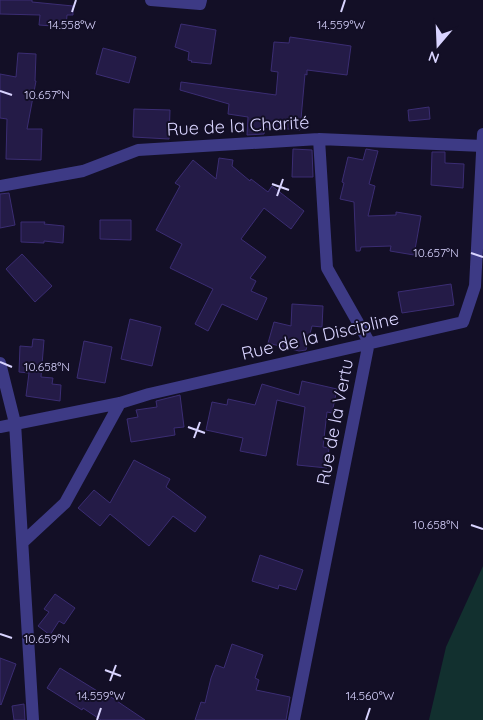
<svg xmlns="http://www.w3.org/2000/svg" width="483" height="720" font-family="Quicksand,sans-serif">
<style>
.green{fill:#12302f}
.building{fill:#241b47;stroke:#3b2d73}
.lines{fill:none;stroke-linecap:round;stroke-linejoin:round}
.street{stroke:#3d3a85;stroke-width:12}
.ticks{fill:none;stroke:#d9d4ff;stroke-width:2}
.labels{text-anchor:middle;stroke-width:4;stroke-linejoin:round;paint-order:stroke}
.street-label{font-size:18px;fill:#d9d4ff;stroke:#130f26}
.ticks-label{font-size:12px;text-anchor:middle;fill:#d9d4ff;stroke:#130f26;stroke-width:4;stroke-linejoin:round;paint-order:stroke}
</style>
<rect width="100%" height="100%" fill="#130f26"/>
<!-- green -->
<path class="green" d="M483 566V720H429L446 647Z"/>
<!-- building -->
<path class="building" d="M0 0H32V2L73 6V15H67L66 27 39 25 40 15 0 14Z
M181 24 216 30 211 64 191 62 192 61 188 60 189 52 175 47Z
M290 37 351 46 347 75 307 70V75L305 74 300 130 265 127 264 134 247 135 248 117 228 114 229 104 180 90 181 82 276 95 278 72 271 71 274 42 289 43Z
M103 48 136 57 129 83 96 74Z
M18 53 36 54 35 81H36L27 129H42L41 160 6 159 7 119 0 118V74L16 77Z
M429 107 430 119 409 121 408 110Z
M134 109 170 110 169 139 133 137Z
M293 149 312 150 313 177H292Z
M366 149 378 151 369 184 375 186 368 216 396 215V212L421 216 414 255 390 251 391 246 361 247 360 251H356L354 202 340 199 344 183 342 182 348 157 363 160Z
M432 152H445V163L464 164 463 188 431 185Z
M219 158 233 160 232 166 250 181 251 179 268 192 272 186 304 211 291 229 264 208 241 239 266 257 250 278 256 281 251 291 267 298 257 320 222 304 208 331 195 324 213 289 170 268 182 244 156 230 180 186 175 183 193 160 216 179Z
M9 193 15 225 0 228V194Z
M100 220H131V240L100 239Z
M21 222H45L44 224 64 226 63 243 44 241V243L21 242Z
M22 254 52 286 35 302 6 269Z
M451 284 454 305 402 313 398 292Z
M292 304 323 306 322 327 312 326 306 350 299 351 268 343 274 322 291 326Z
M130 319 161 327 152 366 121 359Z
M33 339 44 340 41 377 53 378 52 384 61 385 60 401 26 396 29 373 19 372 20 346 32 347Z
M84 341 112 347 105 383 77 378Z
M302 381 337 389 332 413 327 412 323 447 329 448 327 468 297 465 305 407 277 400 266 456 240 451 243 438 206 430 212 402 227 405 228 399 255 405 262 384 299 395Z
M180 395 184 427 174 428 175 435 131 442 127 419 138 417 136 410 157 407 156 401Z
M134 460 170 479 166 487 206 517 195 532 173 516 149 546 110 514 100 526 78 508 94 490 110 503Z
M260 555 303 570 296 590 279 585 278 589 252 581Z
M55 594 75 608 64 624 59 621 50 635 38 626 49 612 44 609Z
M232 644 263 655 255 678 259 680 256 690 290 697 286 720H195L201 702 205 703 211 678 216 665 224 668Z
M0 658 16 664 1 705 0 704Z
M60 668 107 697 108 695 145 720H101L83 708 82 710 47 688Z
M24 704 25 720H14L12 706Z"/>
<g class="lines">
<!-- street -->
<path class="street" d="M151 0 200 4 201 0
M0 186 83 171 138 150 319 139 483 146
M0 363 15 423 33 720
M0 427 120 403 149 394 463 322 475 286 483 134
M23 542 65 503 120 403
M294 720 369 342 327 268 319 139"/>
</g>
<!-- ticks -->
<path class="ticks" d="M72 12 76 0M341 12 345 0M0 91 12 95M272 184 289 190M277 196 283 179M471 253 483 257M0 362 12 367M188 427 205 433M194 438 200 422M471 525 483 529M0 634 12 638M105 670 121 676M110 681 116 665M97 720 101 708M366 720 370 708"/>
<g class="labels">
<!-- street labels -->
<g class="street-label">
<text transform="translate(238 126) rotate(-3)" y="6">Rue de la Charité</text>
<text transform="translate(320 336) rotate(-13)" y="6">Rue de la Discipline</text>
<text transform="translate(335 422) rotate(-79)" y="6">Rue de la Vertu</text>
</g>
</g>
<g class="ticks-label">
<text x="72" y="29">14.558°W</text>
<text x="341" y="29">14.559°W</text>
<text x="47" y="99">10.657°N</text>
<text x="436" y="257">10.657°N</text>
<text x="47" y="371">10.658°N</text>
<text x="436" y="529">10.658°N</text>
<text x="47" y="643">10.659°N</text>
<text x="101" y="700">14.559°W</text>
<text x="370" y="700">14.560°W</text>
</g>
<!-- north arrow -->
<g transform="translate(438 45) rotate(199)" stroke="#130f26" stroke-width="4" paint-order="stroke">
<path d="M0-4L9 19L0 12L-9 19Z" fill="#d9d4ff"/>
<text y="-8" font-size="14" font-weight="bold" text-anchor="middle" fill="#d9d4ff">N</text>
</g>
</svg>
